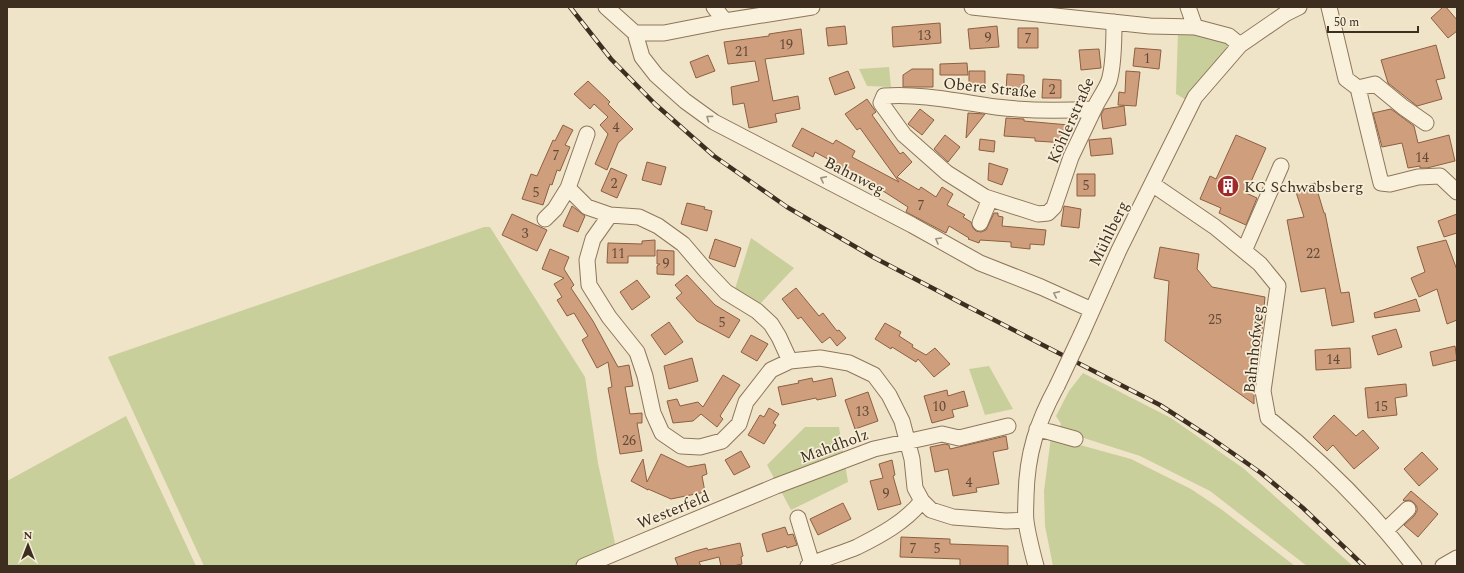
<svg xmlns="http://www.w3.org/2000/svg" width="1464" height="573" font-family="Spectral,serif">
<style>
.green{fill:#c9cf9b}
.building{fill:#cf9f7d;stroke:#8d5f41}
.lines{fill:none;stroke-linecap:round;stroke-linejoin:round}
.minor-casing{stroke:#8d765c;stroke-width:17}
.minor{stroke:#faf1dc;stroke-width:15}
.rail-casing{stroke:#3d2e20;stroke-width:4.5}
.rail{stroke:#f7eed8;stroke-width:3;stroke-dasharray:9;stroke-linecap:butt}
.minor-bridge-casing{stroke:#8d765c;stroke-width:17;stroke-linecap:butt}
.minor-bridge{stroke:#faf1dc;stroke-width:15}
.oneway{stroke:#9c907e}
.labels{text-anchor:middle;stroke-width:3.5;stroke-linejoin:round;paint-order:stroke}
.number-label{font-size:14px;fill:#624a37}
.street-label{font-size:16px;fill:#3d2e20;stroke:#f7eed8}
.poi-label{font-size:16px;fill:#3d2e20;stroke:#f7eed8;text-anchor:start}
</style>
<rect width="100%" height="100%" fill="#f0e4c8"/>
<!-- green -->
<path class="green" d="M1178 31H1196L1235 46 1188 101 1176 94Z
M889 67 891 87 867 86 859 69Z
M484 227H490L585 377 598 463 616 548 575 566H204L108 357Z
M751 238 794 268 759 305 734 292Z
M989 366 1013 409 985 415 969 369Z
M1083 373 1171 418 1243 468 1353 566H1307L1210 491 1140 456 1068 433 1059 428 1061 424 1056 416 1069 391Z
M126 416 196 566H7V481Z
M805 427H839L848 482 791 510 767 465Z
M1051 437 1131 459 1191 489 1221 509 1295 566H1053L1045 526 1044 491Z"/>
<!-- building -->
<path class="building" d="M1443 7H1446L1457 20V31L1448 38 1431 18Z
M940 23 941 43 893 47 892 27Z
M845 26 847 44 828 46 826 28Z
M997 26 999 47 970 49 968 29Z
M1018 28H1038V48H1018Z
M801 29 804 54 765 59 773 101 798 96 800 109 775 114 777 122 749 128 744 103 733 105 731 87 759 81 755 61 728 64 724 42 769 36V34Z
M1436 45 1445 78 1436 80 1442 99 1417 106 1388 83 1381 60Z
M1135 48 1161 50 1159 69 1133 66Z
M1099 49 1101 68 1081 70 1079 50Z
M708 55 715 71 696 78 690 62Z
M967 63 968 75H940V64Z
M912 69H933V87H903V75Z
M848 71 855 88 835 95 829 78Z
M969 71H985V88L969 87Z
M1126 71 1140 72 1136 106 1118 105 1119 92 1125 93Z
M1007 74 1024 75V92H1006Z
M1043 79 1061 80V98H1042Z
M588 81 610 102 608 104 633 129 618 143 607 170 595 164 608 134 600 125 608 117 594 104 590 109 574 94Z
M867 99 876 112 872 115 900 154 903 152 912 162 897 177 919 190 921 187 936 197 942 187 953 194 947 205 965 215 963 217 971 222 973 228 976 231 981 232 986 230 994 213H998V216L1003 217 1002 226 1046 230 1044 245 1030 244V249L1011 247V242L980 240 979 243 968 239 969 238 949 226 946 233 906 212 908 207 880 189 881 188 845 168 841 176 833 171 837 164 815 152 813 157 792 146 802 128 833 144 836 140 855 151 852 157 899 182 860 128 857 130 845 114Z
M1124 106 1126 125 1103 129 1101 115 1104 109Z
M920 109 934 120 922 135 908 124Z
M1391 109 1414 126 1418 143 1449 135 1455 161 1427 168H1420V166L1408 168 1402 143 1382 147 1373 113Z
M968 113 985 114 966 138Z
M1006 118 1024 119V121L1069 125 1067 143 1035 141V138L1004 136Z
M563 125 573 130 565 145 570 147 560 171 557 170 552 185 550 184 543 205 522 199 531 174 537 176 553 140 555 141Z
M945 135 960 147 948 162 934 149Z
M1236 135 1266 148 1246 193 1257 198 1246 225 1219 213 1221 208 1200 199 1210 176 1216 179Z
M1111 138 1113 154 1091 156 1089 140Z
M980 139 995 141 994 152 979 150Z
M647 162 666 167 661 185 642 180Z
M989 163 1008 169 1002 185 988 180Z
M611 168 627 175 617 198 601 191Z
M1077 174H1095V196H1077Z
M1315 183 1324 213H1325L1341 293 1349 292 1354 322 1332 326 1325 288 1301 292 1287 220 1304 217 1295 189Z
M687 203 705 207 704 209 712 211 707 231 681 224Z
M572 206 585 216 578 232 563 226Z
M1064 206 1081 209 1079 228 1061 226Z
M512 214 547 230 537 251 502 235Z
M1457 214V233L1444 237 1438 221Z
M715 239 741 248 735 267 709 258Z
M655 240V256H628V263H607L608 243 642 244V241Z
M1446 240 1457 270V320L1447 324 1437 289 1419 297 1411 278 1425 272 1417 247Z
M1160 247 1199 254 1197 269 1212 287 1265 297 1261 341 1254 390V404L1165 341 1169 281 1154 278Z
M550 249 569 257 564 269 574 285 571 288 593 321 618 367 629 365 633 386 625 387 630 414 642 413V423H637L642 451 620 454 608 388 612 387 608 362 597 368 582 340 588 336 574 313 567 316 557 300 562 297 554 284 564 278 542 269Z
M657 250 674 251V275L657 274V266L660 264H657Z
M687 275 715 305 740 320 729 338 697 321 676 298 682 293 675 285Z
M637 280 650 297 632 310 620 292Z
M796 288 819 316 823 313 837 331 839 330 846 338 837 346 830 337 822 343 801 317 798 319 782 299Z
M1416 299 1420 311 1375 318 1374 313Z
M669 322 683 342 665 355 651 335Z
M885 323 901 332 899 336 913 345 912 347 926 355 935 348 950 364 934 377 918 359 916 362 892 347 891 349 875 339Z
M1396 329 1402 347 1378 355 1372 336Z
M751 335 768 344 757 361 741 352Z
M1455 346 1457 360 1433 366 1430 352Z
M1350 348 1351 368 1316 370 1315 350Z
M692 358 698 381 669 389 664 366Z
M723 375 740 385 720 416 723 419 717 427 701 414 693 421 673 423 667 401 677 399 680 406 698 402 703 407Z
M812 378 813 382 832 378 836 396 817 400 816 398 782 405 778 387 799 383 798 381Z
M1406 384 1407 396 1395 398 1397 415 1368 418 1365 388Z
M947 390 948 396 964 391 968 406 952 410 954 417 932 423 924 396Z
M868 392 878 421 855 429 845 400Z
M769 408 779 414 773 423 776 425 764 444 748 435 760 415 764 417Z
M1334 415 1356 436 1363 430 1379 448 1354 469 1333 445 1327 451 1313 437Z
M1006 436 1008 449 993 452 999 484 976 488 977 492 953 496 948 469 935 472 930 447 945 444 949 445 950 449Z
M741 451 750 467 734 475 725 460Z
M1422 452 1438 469 1419 486 1404 469Z
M661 454 688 467 705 464 707 474 702 476 705 492 671 499 648 489V490L631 481 643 459 647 482Z
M892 460 895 475 893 476 901 504 878 510 870 481 883 478 879 464Z
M1411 491 1438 514 1418 537 1404 525 1414 516 1417 511V507L1414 503 1410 500 1404 501 1403 500Z
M843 503 851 519 818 535 810 519Z
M785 527 788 535 793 534 797 545 787 548 786 546 767 552 762 534Z
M901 537 950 539V544L1008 546V566H960V559L900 557Z
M740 543 743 556 741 557 742 564 733 566H721L719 557 699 562 701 566H678L675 558 695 551 707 548 708 550Z"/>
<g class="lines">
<!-- minor casing -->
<g class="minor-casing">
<path id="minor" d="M606 7 635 33H664L725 21 812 7
M714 7 725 21
M972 7 1150 26 1195 27 1229 36 1240 45
M1188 7 1195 27
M1329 7 1346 79 1358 88 1375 84 1403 107 1426 123
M635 33 642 57 656 75 685 101 714 122 912 225 980 263 1041 287 1092 310
M1358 88 1381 183 1390 184 1418 177 1440 176 1457 192
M1094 109C1060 111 1029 111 996 107 960 102 920 93 884 96L881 103 904 135 947 173 985 197 1038 214 1048 213 1054 207 1071 157 1094 109C1098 100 1105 91 1109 81 1114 65 1114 39 1114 22
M587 134 568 188 587 207 610 215
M1152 184 1215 227 1260 264 1278 286 1263 391 1268 418C1322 461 1372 511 1414 566
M545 219 555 209 568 188
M980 223 990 199
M1244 251 1281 166
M1082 333 1119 250 1195 97 1240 45 1285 14 1299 7
M790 361 779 337 771 324 757 311 726 292 707 272 683 244 658 226 639 217 610 215 593 239 587 260 589 285 609 317 637 352 645 376 653 413 662 433 681 446 700 447 722 441 739 424 746 402 771 370 790 361 820 358 849 363 874 375 889 395 902 421 912 459 915 488 922 501 931 510 953 517 1006 521 1026 520
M1037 429 1050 432 1075 439
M798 518 812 564
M1386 530 1408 509
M584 566 776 486 874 449 942 434 959 438 1008 426
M808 566C823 558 841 554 857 547 881 535 905 522 922 501
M1036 566C1032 551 1028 536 1026 521 1025 513 1026 504 1026 496 1027 453 1037 423 1057 386
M1443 566 1457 558"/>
</g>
<!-- minor -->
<use href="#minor" class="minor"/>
<!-- rail casing -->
<g class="rail-casing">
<path id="rail" d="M570 7 611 59 655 104 714 156 787 207 873 257 963 304 1160 405 1211 438 1261 473 1303 508 1364 566"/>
</g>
<!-- rail -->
<use href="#rail" class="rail"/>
<!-- minor-bridge casing -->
<g class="minor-bridge-casing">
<path id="minor-bridge" d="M1057 386 1082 333"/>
</g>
<!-- minor-bridge -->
<use href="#minor-bridge" class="minor-bridge"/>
</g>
<!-- one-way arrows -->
<defs><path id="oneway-chevron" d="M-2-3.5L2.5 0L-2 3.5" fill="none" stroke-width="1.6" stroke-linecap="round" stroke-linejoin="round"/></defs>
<g class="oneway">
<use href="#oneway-chevron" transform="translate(709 118) rotate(-144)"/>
<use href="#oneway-chevron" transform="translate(823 179) rotate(-153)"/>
<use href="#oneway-chevron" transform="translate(938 240) rotate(-150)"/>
<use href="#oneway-chevron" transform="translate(1056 294) rotate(-155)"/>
</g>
<!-- icons -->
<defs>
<g id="building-disc" transform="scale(1.15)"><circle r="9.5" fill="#9e2a2b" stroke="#f7eed8"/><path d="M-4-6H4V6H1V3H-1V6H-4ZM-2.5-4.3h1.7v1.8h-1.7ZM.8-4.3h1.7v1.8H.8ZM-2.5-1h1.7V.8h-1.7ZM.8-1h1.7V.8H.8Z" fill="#fff"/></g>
</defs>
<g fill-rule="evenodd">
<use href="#building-disc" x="1228" y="186"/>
</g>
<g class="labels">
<!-- number labels -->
<g class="number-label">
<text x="924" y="40">13</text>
<text x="988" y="42">9</text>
<text x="1028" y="43">7</text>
<text x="786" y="49">19</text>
<text x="742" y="56">21</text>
<text x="1147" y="63">1</text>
<text x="1052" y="94">2</text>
<text x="616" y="132">4</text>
<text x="556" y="160">7</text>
<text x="1422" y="162">14</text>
<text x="614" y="188">2</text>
<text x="1086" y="190">5</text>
<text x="536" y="197">5</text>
<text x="921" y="210">7</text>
<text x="525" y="238">3</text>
<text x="618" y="258">11</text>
<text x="1313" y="258">22</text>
<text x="666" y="268">9</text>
<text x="1215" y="324">25</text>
<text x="722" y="327">5</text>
<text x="1333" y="364">14</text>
<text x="939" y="411">10</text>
<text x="1381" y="411">15</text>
<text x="862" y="416">13</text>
<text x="629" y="445">26</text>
<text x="969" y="487">4</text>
<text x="886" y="498">9</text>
<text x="913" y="553">7</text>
<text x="937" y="553">5</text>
</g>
<!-- street labels -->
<g class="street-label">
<text transform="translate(990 87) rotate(6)" y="6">Obere Straße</text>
<text transform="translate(1070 120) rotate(-66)" y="6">Köhlerstraße</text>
<text transform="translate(855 175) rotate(27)" y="6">Bahnweg</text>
<text transform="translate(1108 233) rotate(-64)" y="6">Mühlberg</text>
<text transform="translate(1253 349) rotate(-84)" y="6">Bahnhofweg</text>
<text transform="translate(834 445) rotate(-20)" y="6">Mahdholz</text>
<text transform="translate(673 509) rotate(-22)" y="6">Westerfeld</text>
</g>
<!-- poi labels -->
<g class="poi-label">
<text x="1244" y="192">KC Schwabsberg</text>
</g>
</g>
<!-- border -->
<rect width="1464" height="573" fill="none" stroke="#3d2e20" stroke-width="16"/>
<!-- north arrow -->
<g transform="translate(28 545)" stroke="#f7eed8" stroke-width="3" paint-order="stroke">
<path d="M0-3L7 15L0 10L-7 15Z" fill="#3d2e20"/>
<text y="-6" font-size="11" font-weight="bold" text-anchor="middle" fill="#3d2e20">N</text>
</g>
<!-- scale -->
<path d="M1328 26v6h90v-6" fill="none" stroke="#3d2e20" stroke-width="2"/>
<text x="1334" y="26" font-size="12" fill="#3d2e20" stroke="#f7eed8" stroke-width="3" paint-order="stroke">50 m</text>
</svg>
